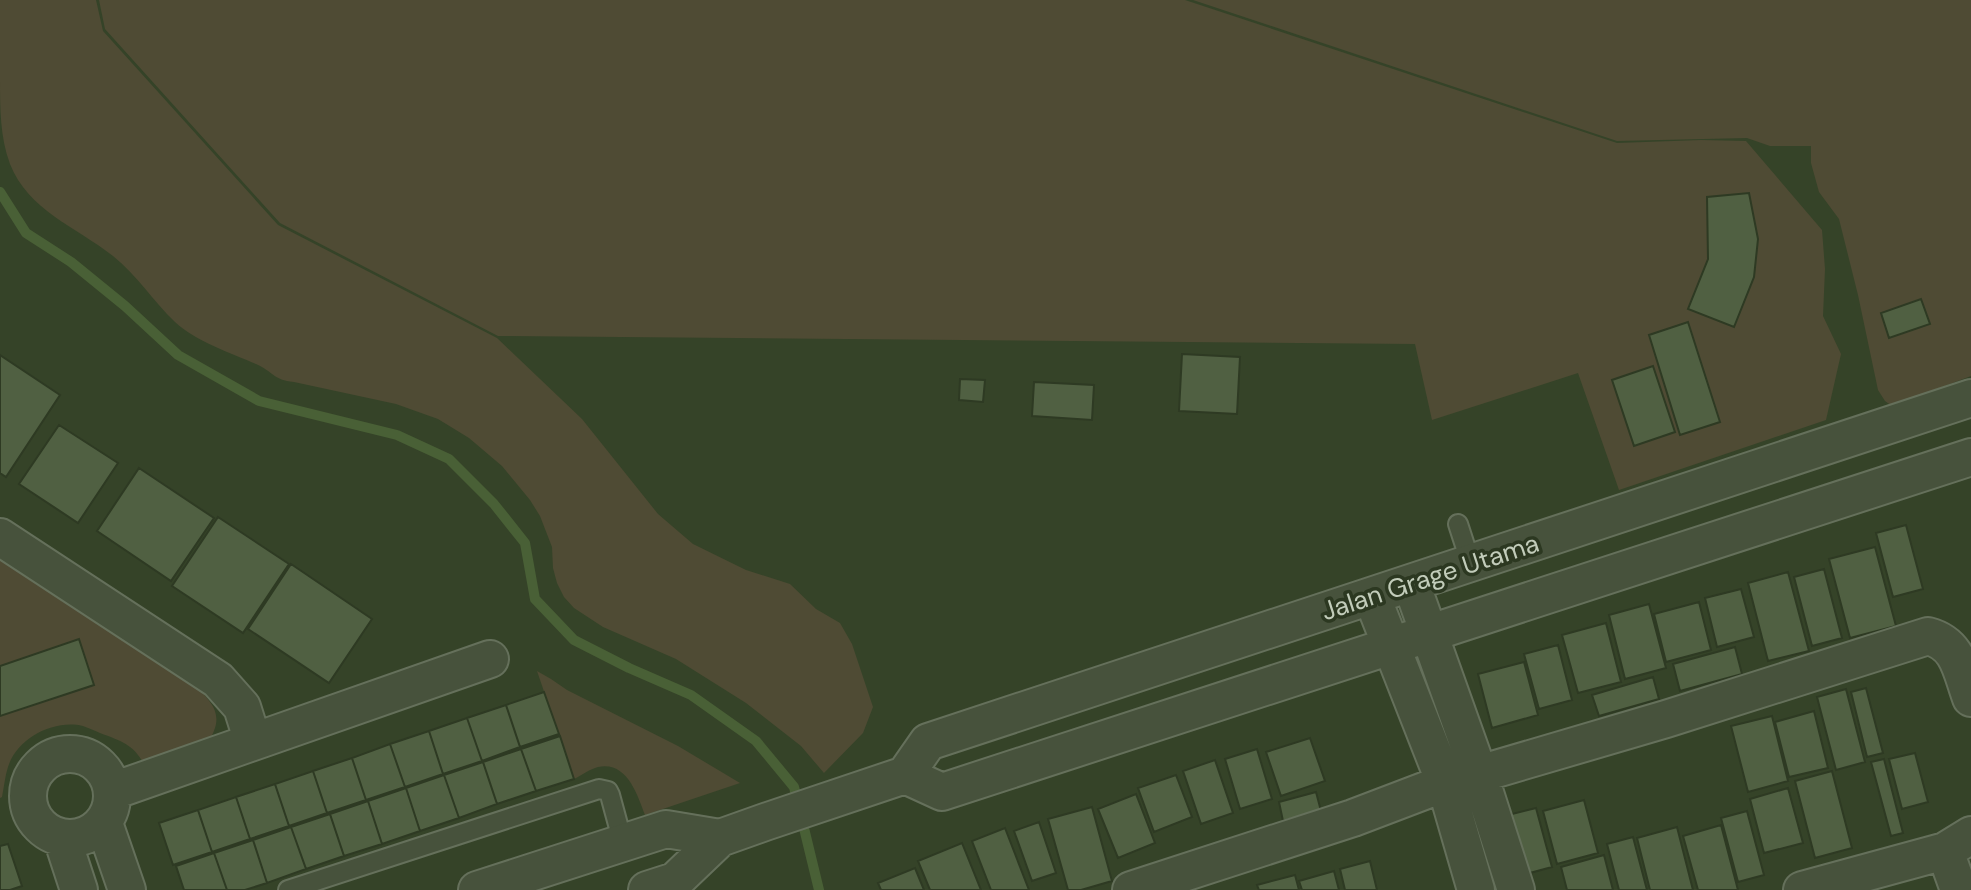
<svg xmlns="http://www.w3.org/2000/svg" width="1971" height="890" font-family="'DM Sans',sans-serif">
<style>
.green{fill:#4f4b34}
.lines{fill:none;stroke-linecap:round;stroke-linejoin:round}
.stream{stroke:#496036;stroke-width:10}
.building{fill:#506042;stroke:#2e3a23;stroke-width:2}
.lane-casing{stroke:#65705b;stroke-width:22}
.street-casing{stroke:#65705b;stroke-width:40}
.lane{stroke:#47523c;stroke-width:18}
.street{stroke:#47523c;stroke-width:36}
.labels{text-anchor:middle;stroke-width:7;stroke-linejoin:round;paint-order:stroke}
.street-label{font-size:26px;fill:#c2ccba;stroke:#2c3821}
</style>
<rect width="100%" height="100%" fill="#354328"/>
<!-- green -->
<path class="green" d="M0 0H96L103 31 278 225 497 338 582 419 658 514 693 544 746 570 790 584 816 609 840 623 852 644 873 707 863 733 824 773 801 746 746 703 676 659 603 627 574 608 564 597 557 583 553 568 552 547 540 516 530 500 502 466 469 438 438 419 396 404 294 382C273 380 274 372 256 364 231 353 195 341 175 322 153 301 137 275 113 256 76 227 28 210 10 164 0 137 0 108 0 79 0 53 0 26 0 0Z
M99 0H1185L1617 143 1701 140 1746 141 1822 230 1825 269 1823 316 1841 354 1826 420 1619 490 1578 373 1432 420 1415 344 498 336 280 223 105 29Z
M1193 0H1971V376L1892 406 1885 401 1878 390 1858 295 1839 219 1819 192 1811 163V146H1770L1747 138 1617 141Z
M0 555 197 687C213 704 224 715 210 739L144 764C133 744 121 741 100 733 95 731 89 728 83 726 54 719 17 738 8 767 5 776 4 787 2 797L0 798Z
M537 671 551 679 567 690 678 746 740 783 645 815C637 794 627 761 598 767 590 769 582 775 574 779Z"/>
<g class="lines">
<!-- stream -->
<path class="stream" d="M0 192 26 233 71 262 125 306 178 355 259 401 397 435 449 459 494 504 525 543 535 599 574 640 629 668 691 695 756 741 794 787 819 890"/>
</g>
<!-- building -->
<path class="building" d="M1749 193 1758 239 1754 277 1734 327 1688 309 1708 259 1707 197Z
M1921 299 1930 324 1889 338 1881 313Z
M1688 322 1720 422 1680 435 1649 335Z
M1182 354 1240 357 1237 414 1179 411Z
M0 355 60 395 6 477 0 473Z
M1653 366 1675 432 1634 446 1612 380Z
M960 379 985 380 983 402 959 400Z
M1034 382 1094 385 1092 420 1032 416Z
M59 425 118 463 78 523 19 484Z
M139 468 214 518 171 581 97 531Z
M218 517 289 564 243 633 172 586Z
M1906 525 1923 589 1893 597 1876 533Z
M1875 547 1896 626 1850 638 1829 559Z
M291 564 372 619 329 683 248 629Z
M1824 569 1842 638 1812 646 1794 577Z
M1788 572 1809 651 1768 661 1748 583Z
M1741 589 1754 637 1717 647 1705 598Z
M1699 602 1711 650 1666 662 1654 614Z
M1649 604 1666 668 1625 679 1609 615Z
M1606 623 1621 682 1578 693 1562 635Z
M79 639 94 685 0 716V666Z
M1558 645 1572 700 1539 709 1524 654Z
M1735 647 1742 674 1680 691 1673 664Z
M1524 662 1538 715 1492 728 1478 674Z
M1653 677 1659 699 1599 716 1592 695Z
M1866 688 1883 753 1867 757 1851 692Z
M1846 689 1865 762 1836 770 1817 697Z
M544 692 559 734 520 747 506 705Z
M506 705 520 747 482 761 467 718Z
M1814 711 1828 768 1789 777 1775 722Z
M1772 716 1788 781 1748 792 1731 726Z
M467 718 482 761 443 774 429 731Z
M429 731 443 774 405 787 390 744Z
M560 736 574 779 536 791 521 749Z
M1310 738 1325 781 1281 796 1266 752Z
M390 744 405 787 366 800 352 758Z
M521 749 536 791 497 804 483 762Z
M1257 749 1272 799 1240 809 1225 759Z
M1915 753 1928 802 1902 809 1889 759Z
M352 758 366 800 327 813 313 771Z
M1884 759 1903 833 1891 836 1871 762Z
M1215 760 1233 813 1201 824 1183 771Z
M483 762 497 804 459 818 444 775Z
M313 771 327 813 289 826 275 784Z
M1832 771 1852 848 1815 858 1795 781Z
M444 775 459 818 420 831 406 788Z
M1176 775 1192 817 1154 832 1138 788Z
M275 784 289 826 250 839 236 797Z
M406 788 420 831 382 844 368 801Z
M1788 788 1803 843 1764 853 1750 799Z
M1316 792 1321 811 1283 821 1279 802Z
M1136 794 1155 843 1118 858 1098 809Z
M236 797 250 839 212 852 198 810Z
M1584 800 1598 853 1557 864 1543 811Z
M368 801 382 844 344 856 330 814Z
M1092 807 1112 881 1081 890H1068L1048 819Z
M1536 808 1552 867 1519 876 1504 816Z
M198 810 212 852 173 865 159 823Z
M1747 811 1764 875 1738 882 1721 818Z
M330 814 344 856 306 869 291 827Z
M1039 822 1056 873 1032 881 1014 831Z
M1721 825 1738 890H1698L1683 836Z
M291 827 306 869 267 883 253 840Z
M1677 827 1693 890H1650L1637 838Z
M1005 828 1029 890H991L972 841Z
M1633 837 1647 890H1619L1607 844Z
M253 840 267 883 245 890H227L214 853Z
M962 843 981 890H930L918 861Z
M8 844 22 886 10 890H0V846Z
M214 853 227 890H184L176 866Z
M1604 855 1613 890H1567L1561 867Z
M1370 861 1377 890H1345L1340 869Z
M915 868 924 890H881L878 883Z
M1334 871 1339 890H1302L1299 881Z
M1295 875 1299 890H1259L1257 885Z"/>
<g class="lines">
<!-- lane casing -->
<g class="lane-casing">
<path id="lane" d="M1458 524 1471 564
M288 890 599 789 608 791 610 795 623 843"/>
</g>
<!-- street casing -->
<g class="street-casing">
<path id="street" d="M0 537 218 680 242 707 253 742
M1411 583 1479 774 1516 890
M1372 597 1445 783 1476 890
M28 796a42 42 0 1 1 84 0a42 42 0 1 1-84 0Z
M905 775 942 792 1971 457
M113 791 490 659
M104 823 127 890
M62 838 79 890
M1945 851 1959 890
M477 890 666 829 720 838
M647 890 675 881 720 838 765 822 905 775 928 742 1971 398
M1131 890 1353 818 1445 783 1479 774 1666 719 1928 636C1959 644 1961 671 1971 698
M1802 890 1945 851 1971 835"/>
</g>
<!-- lane -->
<use href="#lane" class="lane"/>
<!-- street -->
<use href="#street" class="street"/>
</g>
<g class="labels">
<!-- street labels -->
<g class="street-label">
<text transform="translate(1430 577) rotate(-18)" y="9">Jalan Grage Utama</text>
</g>
</g>
</svg>
